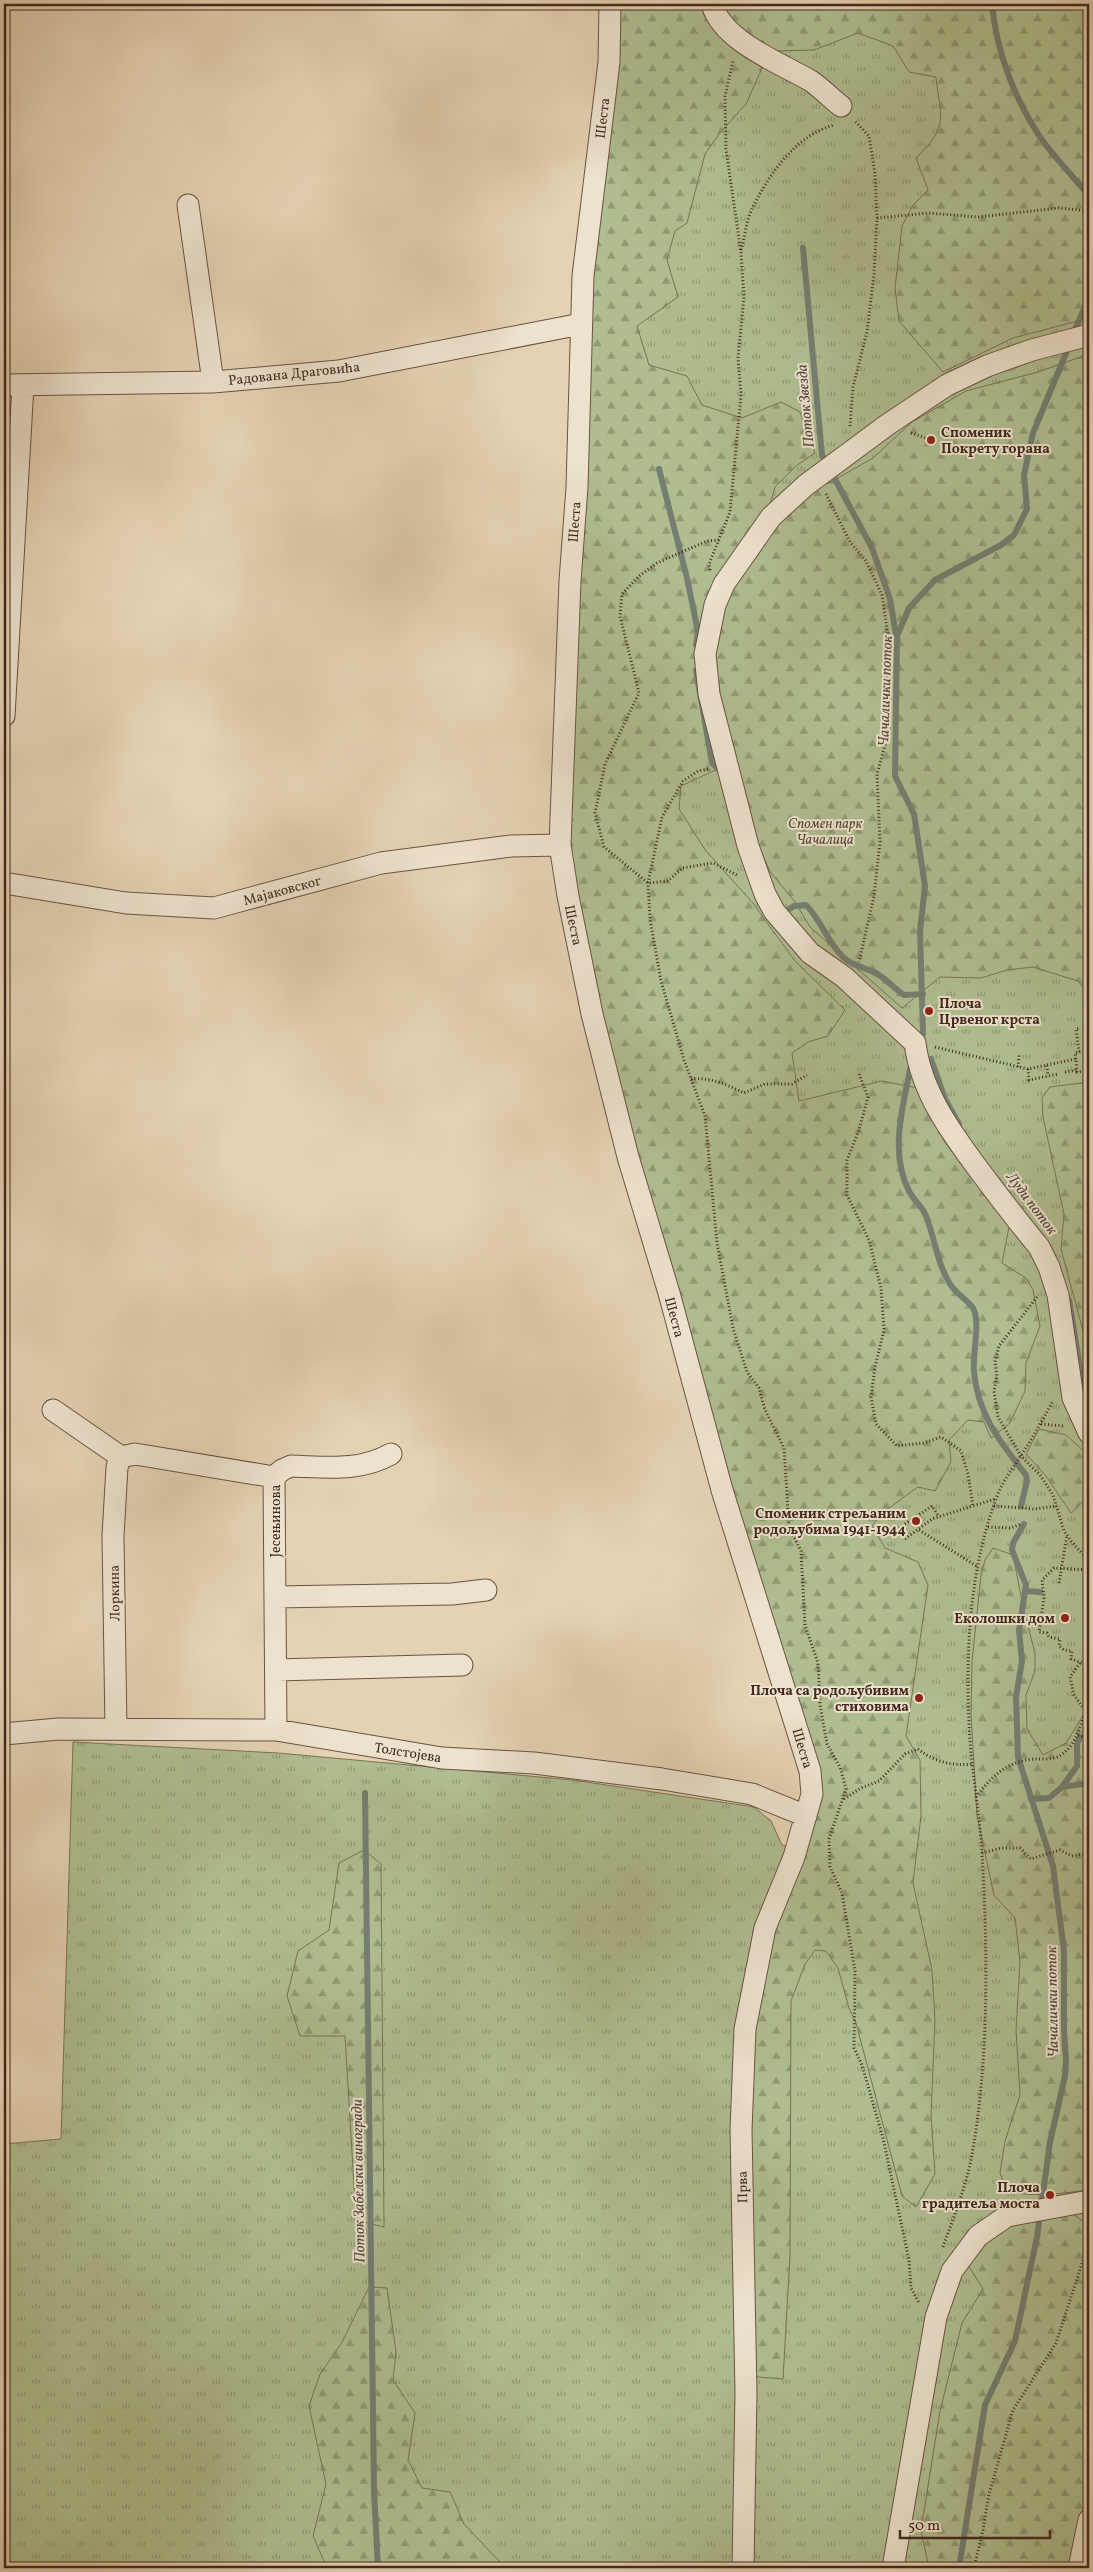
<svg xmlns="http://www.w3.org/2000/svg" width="1093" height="2572" font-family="Vollkorn,serif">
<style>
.grass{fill:url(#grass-tufts);stroke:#787356}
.forest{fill:url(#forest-firs);stroke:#787356}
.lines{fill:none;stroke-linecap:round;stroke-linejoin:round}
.stream{stroke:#747f72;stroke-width:6}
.minor-casing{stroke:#6a5342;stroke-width:23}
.path{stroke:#42291c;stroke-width:3;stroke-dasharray:1 2.5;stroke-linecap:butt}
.minor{stroke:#ede2ce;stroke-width:21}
.poi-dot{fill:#8f2418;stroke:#ede2ce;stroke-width:2}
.labels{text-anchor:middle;stroke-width:4;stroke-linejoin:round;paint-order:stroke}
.street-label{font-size:14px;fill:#42291c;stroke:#ede2ce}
.poi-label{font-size:14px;font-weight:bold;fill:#42291c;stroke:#ede2ce;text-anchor:end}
.park-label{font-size:14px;font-style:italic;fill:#584733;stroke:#ede2ce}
.water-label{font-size:15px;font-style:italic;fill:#534639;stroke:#ede2ce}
</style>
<defs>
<pattern id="grass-tufts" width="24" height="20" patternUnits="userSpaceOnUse" patternTransform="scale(1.25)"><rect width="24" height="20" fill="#afbd90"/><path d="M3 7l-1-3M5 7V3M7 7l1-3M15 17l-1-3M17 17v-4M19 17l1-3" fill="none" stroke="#909a75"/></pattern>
<pattern id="forest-firs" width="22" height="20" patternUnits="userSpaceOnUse" patternTransform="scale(1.25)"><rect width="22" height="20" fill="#afbd90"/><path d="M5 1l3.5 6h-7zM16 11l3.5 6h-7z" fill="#909a75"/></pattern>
</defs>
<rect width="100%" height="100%" fill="#e4d2b3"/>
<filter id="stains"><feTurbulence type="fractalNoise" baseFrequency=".004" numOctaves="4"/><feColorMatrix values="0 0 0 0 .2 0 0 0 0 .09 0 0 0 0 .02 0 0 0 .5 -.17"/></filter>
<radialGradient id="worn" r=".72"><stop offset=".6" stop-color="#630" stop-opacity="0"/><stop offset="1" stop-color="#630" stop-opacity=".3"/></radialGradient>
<!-- grass -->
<path class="grass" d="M610 4H1089V2520L1079 2568H4V2144L61 2139 73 1742 278 1753 573 1780 754 1807 771 1821 782 1845 796 1849 812 1794 722 1490Z"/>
<!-- forest -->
<path class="forest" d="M610 4H703L704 16 763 66 746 104 719 134 705 154 687 223 675 231 667 260 678 297 637 326 649 365 687 376 702 405 742 418 781 402 800 412 815 453 796 466 775 487 769 508 708 603 724 766 681 786 679 809 706 851 752 902 795 961 845 1010 828 1036 808 1042 792 1053 799 1101 882 1081 918 1088 944 1141 1009 1227 1002 1263 1026 1278 1033 1290 1040 1326 1026 1363 1025 1391 1010 1423 991 1438 984 1422 968 1420 949 1440 951 1462 935 1491 918 1487 882 1513 872 1526 885 1548 918 1562 928 1585 906 1736 920 1760 921 1816 913 1883 932 1970 935 2020 931 2115 935 2174 916 2207 902 2196 856 2023 849 2008 838 1968 826 1951 815 1950 805 1964 791 2001 790 2256 783 2379 745 2376V2029L812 1794 722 1490 568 896 583 276Z
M721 4H1089V318L1013 338 943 372 899 321 895 288 902 226 913 205 928 190 916 158C949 125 941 121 936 77L909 72 893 46 858 33 814 50 773 51 732 23Z
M1089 354V995L1078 981 1033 967 1007 970 981 978 940 977 902 1008 810 927 795 902 771 873 748 826 710 656 729 585 771 524 810 490 831 482 873 458 912 422 966 391 1038 372Z
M1089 1082V1345L1086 1342 1061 1249 1064 1214 1043 1117 1042 1098 1050 1087Z
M1039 1429 1066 1435 1089 1456C1089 1484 1093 1495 1071 1513L1046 1476 1026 1454Z
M993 1548 1013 1555 1024 1611 1035 1653V1671L1026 1695 1027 1729 1043 1755 1066 1743 1089 1706V2190C1063 2193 1033 2198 1007 2191L1000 2173 1005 2141 1020 2095 1016 2030 1020 1962 1015 1918 994 1895 977 1816 971 1714 972 1662 981 1575 985 1560Z
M364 1850 381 1864 384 2227 356 2220 345 2036H300L287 1996 298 1951 329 1930 339 1863Z
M1073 2214 1089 2226V2520L1079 2568H929L921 2530 940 2411 962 2323 983 2289 968 2265 985 2243 1012 2225Z
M369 2287 387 2288 396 2352 393 2380 415 2413 408 2460 422 2488 450 2492 464 2524 500 2562 494 2568H327L313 2536 326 2484 309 2406 320 2374 341 2344Z"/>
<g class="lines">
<!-- stream -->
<path class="stream" d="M992 4C996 50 1014 98 1040 137 1054 157 1073 176 1089 196
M803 248 822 455 872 548 890 599 896 635
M1073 334 1089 298
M659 469 687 578 698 632 696 645
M696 670 712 763 723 774
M782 914 794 906 806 905C821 920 827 941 842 956 852 967 867 967 879 975 888 981 895 989 904 995L923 994
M923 1034 920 931 925 886 914 814 895 776 897 636 909 608 935 580 1001 545 1014 535 1027 509 1024 475 1033 433 1069 346
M931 1059 945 1099 959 1124
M911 1065C903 1105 889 1153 909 1191 913 1200 923 1207 926 1216 935 1239 937 1263 950 1284 956 1294 969 1301 973 1308 981 1322 972 1355 974 1372 978 1415 1000 1442 1026 1475L1027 1481 1021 1506
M1069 1300 1083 1386 1089 1405
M1025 1591 1040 1592
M1062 1787 1077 1766V1744L1080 1737
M365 1793 374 2491 378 2568
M1031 1799 1049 1798 1062 1787 1089 1783
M959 2568 985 2405 1015 2341 1037 2237 1050 2142 1065 2076 1066 2061 1064 2030V1951L1053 1866 1018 1757 1016 1697 1022 1661 1019 1630 1026 1585 1012 1550 1013 1543 1024 1524"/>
<!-- minor casing -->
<g class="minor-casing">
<path id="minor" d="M610 4 609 62 583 276 577 487 570 581 560 845 568 896 592 1014 628 1157 669 1293 722 1490 810 1771 812 1794 794 1857 765 1928 745 2029 741 2130 746 2393 743 2568
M712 4C722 41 780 63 811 81 821 88 831 98 841 106
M188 205 213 382
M1089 335 1032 350 987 366 947 385 887 425 806 485 771 517 724 584 715 605 705 654 709 694 748 846 765 894 774 911 810 953 844 977 915 1043C921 1093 953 1135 982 1174 1001 1199 1019 1223 1039 1247L1049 1267 1058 1295 1073 1398 1089 1433
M4 385 213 382 339 371 581 324
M4 716 23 385
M4 883 126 903 214 908 381 863 511 846 560 845
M53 1410 121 1457
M275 1597 452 1594 486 1590
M276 1670 462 1665
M116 1729 113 1536 117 1467 121 1457 135 1454 274 1477
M276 1730 274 1477 282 1470 291 1466C326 1467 359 1472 391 1454
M4 1734 58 1729 276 1730 442 1758 534 1763 662 1779 752 1794 806 1816
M893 2568 936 2317 952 2271 978 2236 1007 2216 1089 2201
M1079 2568 1089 2520"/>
</g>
<!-- path -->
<path class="path" d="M877 218 928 213 978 217 1059 208 1089 211
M741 250C745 237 746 221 752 209 769 174 796 135 834 125
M850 426 853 387 867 332 874 274 877 218 875 174 869 136 855 121
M911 433 931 440
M826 494 850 542 866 561 882 595 889 642 885 745 877 774 880 842 874 896 859 962
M719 540 707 541 657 563 639 576 622 594 620 616 639 693 605 764 595 813 604 847 648 883 668 881 682 868 713 863 737 875
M710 570 709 564 730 512 741 395 738 358 744 297 741 253 726 149 725 96 733 61
M708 769 698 771 683 781 662 817 648 883 650 919 661 981 684 1060 705 1116 717 1243 733 1328 747 1372 759 1388 765 1410 784 1448 789 1527 801 1551 805 1625 818 1663 820 1705 827 1744 840 1767 846 1789 829 1839 830 1867 842 1893 855 1971 854 2048 862 2065 883 2138 909 2260 911 2288 919 2303
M935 1047 1028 1069 1047 1065 1048 1076
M1079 1052 1076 1029 1080 1028
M1076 1059 1075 1053 1089 1050
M1047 1065 1076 1059 1077 1072 1089 1070
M1018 1067 1019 1055
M1028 1069 1029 1080 1058 1074
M1065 1072 1077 1070
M859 1074 868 1097 859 1130 847 1160V1195L869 1240 881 1288 884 1330 875 1367 871 1397 876 1424 897 1446 924 1443 941 1437 961 1451 968 1474 973 1506
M691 1079C710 1077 728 1085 744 1093L765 1084H792L807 1075
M1037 1297 999 1346 995 1362 997 1376 994 1391 998 1417 1021 1456 1040 1475 1053 1495 1064 1531 1071 1541 1089 1561
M1041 1424 1064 1426
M994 1506 1034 1509 1056 1506
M988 1527 1011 1528 1021 1524
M899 1528 932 1506 939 1517
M919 1530 978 1567
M905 1539 932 1519 995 1499
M1089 1570 1054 1568 1042 1580 1044 1598 1039 1632 1047 1633 1049 1637 1060 1639 1059 1646 1064 1650 1072 1651 1071 1659 1089 1665
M1059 1583 1067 1535
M1088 1599 1089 1598
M1080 1663 1070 1677 1074 1695 1086 1712
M1078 1735 1089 1739
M976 1797C992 1776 1007 1761 1035 1759 1043 1759 1054 1760 1061 1755 1079 1743 1079 1722 1089 1706
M844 1799 861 1788 879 1781 905 1754 918 1749C935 1762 951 1766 973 1764
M982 1853 1002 1848H1020L1031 1859 1060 1850 1072 1856 1089 1853
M943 2247C953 2219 965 2189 971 2160 989 2064 988 1952 982 1854 980 1816 973 1779 970 1741 965 1661 968 1574 996 1499 1002 1481 1013 1469 1022 1454 1033 1437 1043 1419 1053 1401
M974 2568 983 2530 989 2494 1013 2410 1056 2343 1089 2242"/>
<!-- minor -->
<use href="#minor" class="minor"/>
</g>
<!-- markers -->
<g class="poi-dot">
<circle cx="931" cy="440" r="5"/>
<circle cx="929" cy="1011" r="5"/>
<circle cx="916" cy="1521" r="5"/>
<circle cx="1065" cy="1618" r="5"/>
<circle cx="919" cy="1698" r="5"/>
<circle cx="1050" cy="2195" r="5"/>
</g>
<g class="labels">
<!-- street labels -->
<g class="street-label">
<text transform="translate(602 118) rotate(-83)" y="5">Шеста</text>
<text transform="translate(294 373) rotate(-6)" y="5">Радована Драговића</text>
<text transform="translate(574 522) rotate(-86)" y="5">Шеста</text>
<text transform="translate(282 890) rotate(-15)" y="5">Мајаковског</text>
<text transform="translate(574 925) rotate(78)" y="5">Шеста</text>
<text transform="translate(675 1317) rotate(75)" y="5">Шеста</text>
<text transform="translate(275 1521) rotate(-90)" y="5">Јесењинова</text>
<text transform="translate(114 1593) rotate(-91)" y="5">Лоркина</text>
<text transform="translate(803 1748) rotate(73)" y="5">Шеста</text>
<text transform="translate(408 1752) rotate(9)" y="5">Толстојева</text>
<text transform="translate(742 2187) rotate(-91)" y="5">Прва</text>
</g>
<!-- poi labels -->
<g class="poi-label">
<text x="941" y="437" text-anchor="start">Споменик<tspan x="941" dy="16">Покрету горана</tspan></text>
<text x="939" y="1008" text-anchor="start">Плоча<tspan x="939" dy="16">Црвеног крста</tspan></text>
<text x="906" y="1518">Споменик стрељаним<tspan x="906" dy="16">родољубима 1941-1944</tspan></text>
<text x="1055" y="1623">Еколошки дом</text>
<text x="909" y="1695">Плоча са родољубивим<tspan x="909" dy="16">стиховима</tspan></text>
<text x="1040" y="2192">Плоча<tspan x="1040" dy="16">градитеља моста</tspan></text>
</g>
<!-- park labels -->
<g class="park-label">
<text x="825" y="828">Спомен парк<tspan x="825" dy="16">Чачалица</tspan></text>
</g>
<!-- water labels -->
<g class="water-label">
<text transform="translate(805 406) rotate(-95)" y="5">Поток Звезда</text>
<text transform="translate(885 691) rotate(-88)" y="5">Чачалички поток</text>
<text transform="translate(1032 1203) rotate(53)" y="5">Луди поток</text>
<text transform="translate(1052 2002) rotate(-91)" y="5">Чачалички поток</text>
<text transform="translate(358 2181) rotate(-91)" y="5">Поток Забелски виногради</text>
</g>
</g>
<!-- margin -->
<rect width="1093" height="2572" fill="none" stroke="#e4d2b3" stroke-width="20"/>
<rect x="5" y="5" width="1083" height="2562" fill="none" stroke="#42291c" stroke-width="2.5"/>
<rect x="10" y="10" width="1073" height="2552" fill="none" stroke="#42291c"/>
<!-- scale -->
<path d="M900 2530v8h150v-8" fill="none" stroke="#42291c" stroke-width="2.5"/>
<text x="908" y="2530" font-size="15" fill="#42291c" stroke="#ede2ce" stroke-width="4" paint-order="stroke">50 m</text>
<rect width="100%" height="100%" filter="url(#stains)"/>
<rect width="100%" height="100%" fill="url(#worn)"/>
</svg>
